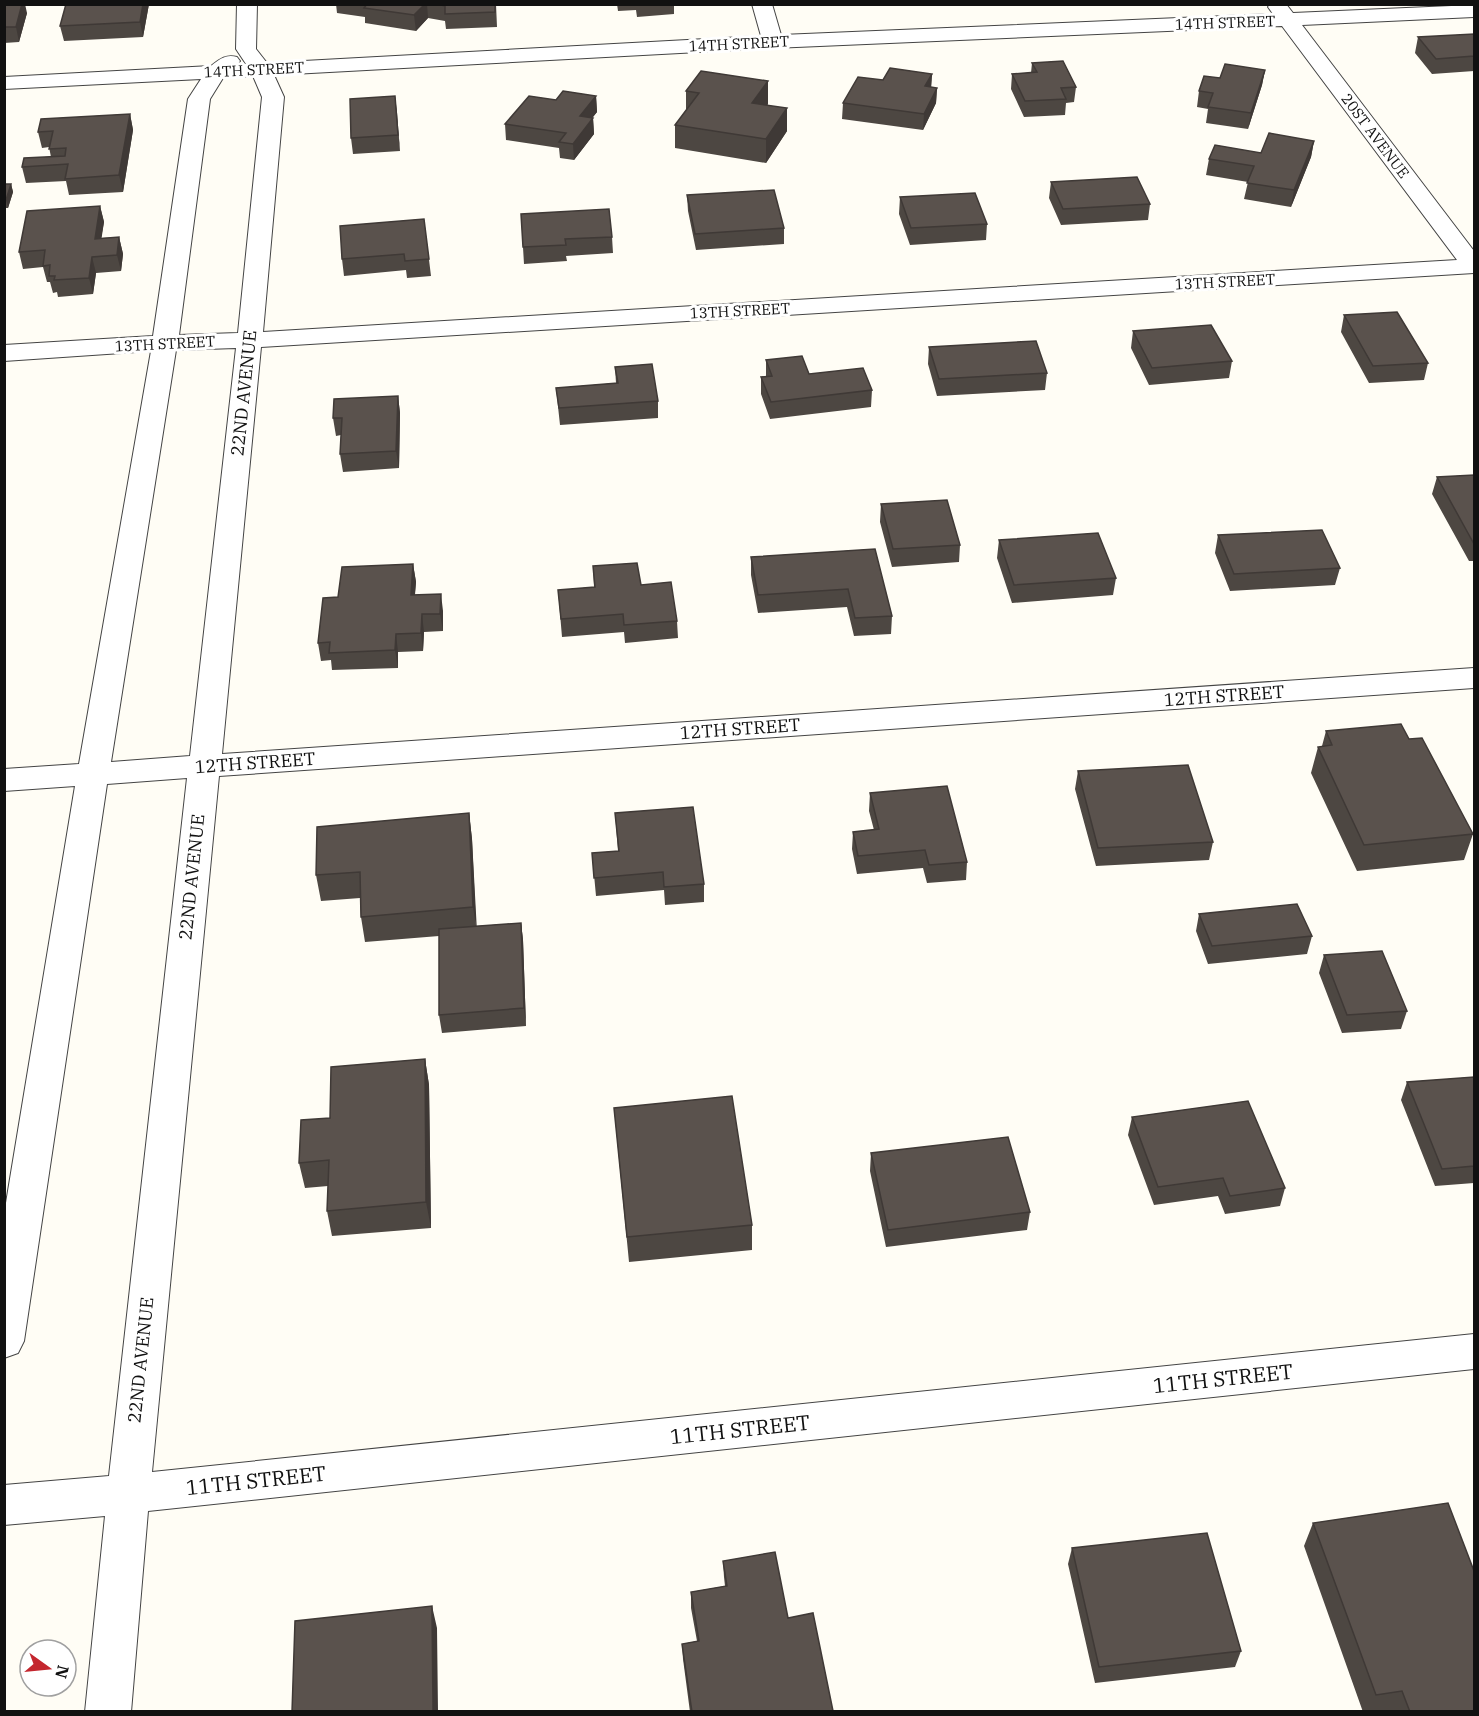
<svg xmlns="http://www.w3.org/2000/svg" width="1479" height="1716" font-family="'IBM Plex Serif',serif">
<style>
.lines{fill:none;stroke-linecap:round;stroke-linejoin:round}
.minor-casing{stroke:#444;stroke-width:2}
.minor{fill:#fff;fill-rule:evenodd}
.wall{fill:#4d4742}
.shaded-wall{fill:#3f3936}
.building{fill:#5a524d;stroke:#3f3936;stroke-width:1.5}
.labels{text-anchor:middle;stroke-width:6;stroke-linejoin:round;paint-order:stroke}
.far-street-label{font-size:15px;fill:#111;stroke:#fff}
.street-label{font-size:18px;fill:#111;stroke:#fff}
.near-street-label{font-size:21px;fill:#111;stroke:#fff}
</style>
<rect width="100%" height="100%" fill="#fffdf5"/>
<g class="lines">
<!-- minor casing -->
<g class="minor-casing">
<path id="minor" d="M237 4H257L256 49 267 63 761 36 752 4H772L781 35 1273 14 1268 7 1270 4H1286L1293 13 1474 5V17L1302 25 1474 251V273L261 347 222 754 1474 668V688L219 776 152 1472 1474 1334V1369L148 1511 131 1712H85L105 1516 4 1525V1485L109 1476 187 778 107 784 24 1341 18 1353 4 1358V1215L75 786 4 791V769L79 764 151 351 4 361V345L153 336 188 99 201 79 4 89V77L211 66C220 59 226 54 237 57L240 61 238 64H246L236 49ZM1282 26 1457 260 263 332 284 97 274 75 773 48ZM253 76 262 97 238 333 179 335 210 99 223 78ZM236 348 190 756 111 762 176 350Z"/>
</g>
<!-- minor -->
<use href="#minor" class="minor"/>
</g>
<!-- wall -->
<path class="wall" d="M4 4 27 13 19 42 4 43Z
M149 4 143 37 64 41 60 26Z
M336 4H496L497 27 446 29 445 21 428 18 416 31 365 23V17L337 13Z
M568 4H594L569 6Z
M617 4H674V14L637 17 636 10 618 11Z
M1474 34V71L1432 74 1415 53 1418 37Z
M1032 63 1076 87 1074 102 1066 103 1065 115 1024 117 1011 89 1012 74 1031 73Z
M1265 70 1262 85 1248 129 1206 123 1208 109 1197 107 1199 91 1220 78Z
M932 74 931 87 937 88 936 103 923 130 842 119 843 103 883 80Z
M768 81V104L767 105 787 131 766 163 675 148V125L686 111V91Z
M395 96 400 151 353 154 351 138Z
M596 96 597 112 592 118H593L594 134 574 160 560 158 559 148 506 140 505 124 556 100Z
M130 114 133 130 123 192 69 195 66 181 26 183 22 167 51 157 49 147 42 148 38 132Z
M1314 141 1311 157 1291 207 1244 199 1248 182 1206 175 1209 159 1261 153Z
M1051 182 1150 204 1148 220 1061 225 1049 198Z
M4 184H11L13 192 8 208H4Z
M687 195 784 228V244L696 250 688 211Z
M900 197 987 224 986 240 910 245 899 214Z
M100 206 104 222 101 238 119 237 123 254 121 271 96 273 93 294 58 297 57 292 53 293 50 282H47L43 267 23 269 19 252Z
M521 214 612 237 613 253 566 256 567 261 524 264Z
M424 219 431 276 407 278 406 270 344 276 342 259Z
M1344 315 1428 363 1424 380 1369 383 1341 332Z
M1133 331 1232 361 1229 378 1149 385 1131 348Z
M929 347 1047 373 1045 390 937 396 928 364Z
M766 360 809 374 872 390 871 407 770 419 761 394V377L766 376Z
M615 367 658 401V418L560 425 556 388 616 383Z
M398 396 400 413 399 468 343 472 340 454 341 435 336 436 333 418Z
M1474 475V561H1469L1432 494 1437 477Z
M881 504 960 545 959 562 892 567 880 522Z
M1218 535 1340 568 1335 585 1230 591 1215 553Z
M999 540 1116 578 1113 595 1012 603 997 558Z
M875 549 892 616 891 634 854 636 847 607 758 613 751 575V557Z
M413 564 416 582 415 595 443 611V631L424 632 423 651 398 652V668L332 670 331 660 321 661 318 643 338 597Z
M593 566 641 585 677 621 678 638 625 643 624 632 562 637 558 590 594 587Z
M1326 731 1409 739 1473 834 1464 860 1357 871 1311 773 1318 747 1322 746Z
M1078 771 1213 842 1209 860 1096 866 1075 789Z
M870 793 967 862 966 880 927 883 923 868 857 874 852 849 853 832 874 830 869 811Z
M469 813 472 839 476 926 521 923 523 940 526 1026 442 1033 439 1015V936L365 942 361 917 360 898 321 901 316 875Z
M615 813 704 884V902L665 905 664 890 596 896 592 853 618 851Z
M1199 914 1312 936 1307 954 1208 964 1196 931Z
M1324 955 1407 1011 1401 1029 1342 1033 1319 973Z
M425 1059 429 1085 431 1228 332 1236 327 1211 328 1186 305 1188 299 1163 330 1118Z
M1474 1077V1183L1435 1186 1401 1100 1407 1082Z
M614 1108 752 1225V1250L629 1262Z
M1132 1117 1285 1188 1280 1206 1225 1214 1218 1196 1154 1205 1128 1135Z
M871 1153 1030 1212 1027 1230 886 1247 870 1171Z
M1313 1523 1474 1712H1363L1304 1546Z
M1072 1548 1241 1651 1235 1667 1095 1683 1068 1564Z
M723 1561 788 1618 813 1613 832 1712H690L683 1659 682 1644 697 1641 691 1608V1592L725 1586 724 1577Z"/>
<!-- shaded-wall -->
<path class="shaded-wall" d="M22 4H25L27 13 19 42 16 27Z
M143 4H149L143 37 140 22Z
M425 4H427L428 18 416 31 414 15Z
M1265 70 1262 85 1248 129 1251 113Z
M932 74 931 89 925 86Z
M768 81V104L752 126V103Z
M937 88 936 103 923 130 924 114Z
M395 96 397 112 400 151 398 135Z
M596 96 597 112 581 132 580 116Z
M787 108V131L766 163V139Z
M130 114 133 130 123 192 119 175Z
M593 118 594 134 574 160 573 144Z
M1314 141 1311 157 1291 207 1294 190Z
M11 184 13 192 8 208 6 200Z
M100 206 104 222 99 255 95 239Z
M119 237 123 254 121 271 117 255Z
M92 257 96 273 93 294 89 278Z
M398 396 400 413 399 468 396 451Z
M413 564 416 582 413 612 411 595Z
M441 594 443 611V631L440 614Z
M422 614 424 632 423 651 421 633Z
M396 634 398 652V668L395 650Z
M469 813 472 839 477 932 473 907Z
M521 923 523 940 526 1026 524 1008Z
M425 1059 429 1085 431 1228 426 1202Z
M432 1606 437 1628 438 1712H433Z"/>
<!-- building -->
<path class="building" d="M4 4H22L16 27H4Z
M66 4H143L140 22 60 26Z
M367 4H425L414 15 364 8Z
M437 4H495V12L445 14V6Z
M1474 34V56L1436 59 1418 37Z
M1063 61 1076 87 1061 88 1066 99 1025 101 1012 74 1037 72 1032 63Z
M1225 64 1265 70 1251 113 1208 107 1213 93 1199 91 1204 76 1220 78Z
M890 68 932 74 925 86 937 88 924 114 843 103 858 77 883 80Z
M701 71 768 81 752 103 787 108 766 139 675 125 699 93 686 91Z
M563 91 596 96 580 116 593 118 573 144 559 142 566 133 505 124 529 96 556 100Z
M395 96 398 135 351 138 350 99Z
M130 114 119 175 65 179 68 164 22 167 24 158 65 156 66 148 49 149 53 131 38 132 41 119Z
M1269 133 1314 141 1294 190 1247 183 1254 166 1209 159 1215 145 1261 153Z
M1137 177 1150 204 1063 209 1051 182Z
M4 184H11L6 200H4Z
M774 190 784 228 695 234 687 195Z
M975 193 987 224 911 228 900 197Z
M100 206 95 239 119 237 117 255 92 257 89 278 54 280 55 276H49L50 265 43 266 45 250 19 252 27 211Z
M609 209 612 237 565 239 566 245 523 247 521 214Z
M424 219 429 259 405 261 404 254 342 259 340 226Z
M1397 312 1428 363 1373 366 1344 315Z
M1211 325 1232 361 1152 368 1133 331Z
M1036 341 1047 373 939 379 929 347Z
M802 356 809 374 863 368 872 390 771 402 761 377 772 376 766 360Z
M652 364 658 401 559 408 556 388 618 383 615 367Z
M398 396 396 451 340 454 342 418H333L334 399Z
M1474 475V544L1437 477Z
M947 500 960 545 893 549 881 504Z
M1322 530 1340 568 1234 574 1218 535Z
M1098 533 1116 578 1014 585 999 540Z
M875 549 892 616 855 618 848 589 758 595 751 557Z
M637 563 641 585 671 582 677 621 624 625 623 614 561 619 558 590 595 587 593 566Z
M413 564 411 595 441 594 440 614H422L421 633 396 634 395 650 329 653 330 642 318 643 323 598 338 597 342 567Z
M1401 724 1409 739 1422 738 1473 834 1364 845 1318 747 1332 745 1326 731Z
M1188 765 1213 842 1098 848 1078 771Z
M947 786 967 862 929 865 925 850 858 856 853 832 879 829 870 793Z
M693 807 704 884 664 887 663 872 594 878 592 853 619 851 615 813Z
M469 813 473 907 361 917 360 872 316 875 317 827Z
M1297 904 1312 936 1212 946 1199 914Z
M521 923 524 1008 439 1015V929Z
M1382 951 1407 1011 1347 1015 1324 955Z
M425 1059 426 1202 327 1211 329 1160 299 1163 301 1120 330 1118 331 1067Z
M1474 1077V1166L1442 1169 1407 1082Z
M732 1096 752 1225 627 1237 614 1108Z
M1248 1101 1285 1188 1230 1196 1223 1178 1158 1187 1132 1117Z
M1008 1137 1030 1212 888 1230 871 1153Z
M1448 1503 1474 1571V1712H1410L1402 1691 1376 1695 1313 1523Z
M1207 1533 1241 1651 1099 1667 1072 1548Z
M775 1552 788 1618 813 1613 833 1711 827 1712H692L682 1644 699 1641 691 1592 727 1586 723 1561Z
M432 1606 433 1712H292L295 1621Z"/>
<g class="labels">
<!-- far-street labels -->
<g class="far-street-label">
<text transform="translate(1225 23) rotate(-2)" y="5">14TH STREET</text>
<text transform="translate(739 44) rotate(-3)" y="5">14TH STREET</text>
<text transform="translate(254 70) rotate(-3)" y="5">14TH STREET</text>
<text transform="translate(1375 136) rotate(53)" y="5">20ST AVENUE</text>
<text transform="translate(1225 282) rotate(-3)" y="5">13TH STREET</text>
<text transform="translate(740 311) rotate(-3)" y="5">13TH STREET</text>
<text transform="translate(165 344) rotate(-3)" y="5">13TH STREET</text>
</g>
<!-- street labels -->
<g class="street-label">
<text transform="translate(244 393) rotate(-84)" y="6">22ND AVENUE</text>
<text transform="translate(1224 696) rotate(-4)" y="6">12TH STREET</text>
<text transform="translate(740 729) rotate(-4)" y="6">12TH STREET</text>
<text transform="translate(255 763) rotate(-4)" y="6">12TH STREET</text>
<text transform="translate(192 877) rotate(-84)" y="6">22ND AVENUE</text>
<text transform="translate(141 1360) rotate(-84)" y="6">22ND AVENUE</text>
</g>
<!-- near-street labels -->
<g class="near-street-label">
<text transform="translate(1223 1379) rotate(-6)" y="7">11TH STREET</text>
<text transform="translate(740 1430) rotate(-6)" y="7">11TH STREET</text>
<text transform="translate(256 1481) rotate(-6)" y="7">11TH STREET</text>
</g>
</g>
<!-- border -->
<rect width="1479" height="1716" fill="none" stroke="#111111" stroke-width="12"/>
<!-- north arrow -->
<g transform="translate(48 1668) rotate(105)"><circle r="28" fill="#ffffff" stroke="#a0a0a0" stroke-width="1.5"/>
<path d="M0-4.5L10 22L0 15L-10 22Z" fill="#c4262e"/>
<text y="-9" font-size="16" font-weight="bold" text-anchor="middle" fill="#111111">N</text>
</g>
</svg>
